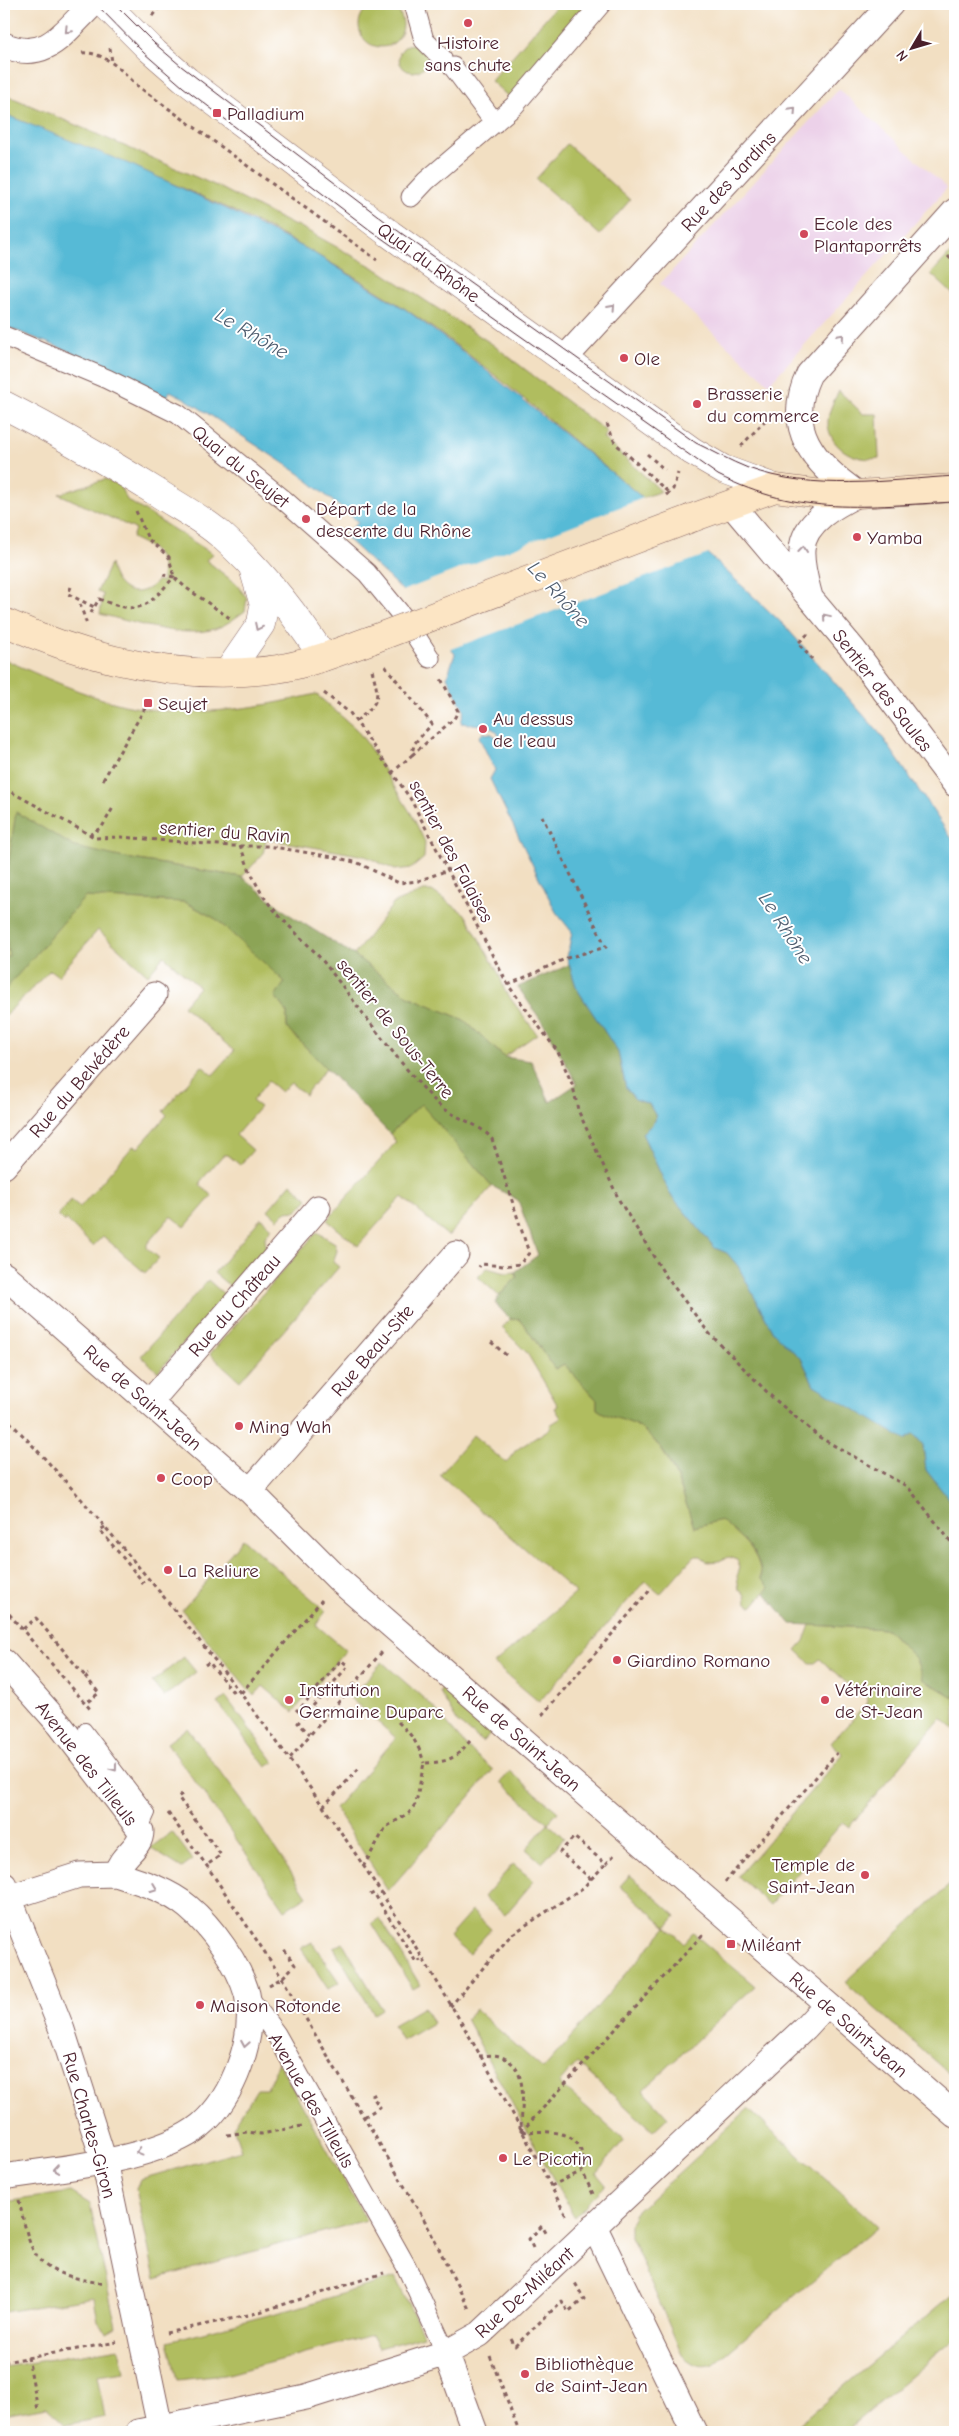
<svg xmlns="http://www.w3.org/2000/svg" width="959" height="2436" font-family="'Comic Neue',sans-serif">
<style>
.built{fill:#ecd1e9}
.green{fill:#b0bd5f;stroke:#7d6e45}
.forest{fill:#8ca456;stroke:#6b6240}
.water{fill:#57bad6;stroke:#506c80}
.pier{fill:#f2dfc2}
.lines{fill:none;stroke-linecap:round;stroke-linejoin:round}
.service-casing{stroke:#856260;stroke-width:14}
.pedestrian-casing{stroke:#856260;stroke-width:21}
.minor-casing{stroke:#856260;stroke-width:27}
.tertiary-casing{stroke:#856260;stroke-width:29}
.secondary-casing{stroke:#856260;stroke-width:29}
.path{stroke:#856260;stroke-width:3;stroke-dasharray:4 4;stroke-linecap:butt}
.service{stroke:#fff;stroke-width:12}
.pedestrian{stroke:#fff;stroke-width:19}
.minor{stroke:#fff;stroke-width:25}
.tertiary{stroke:#fff;stroke-width:28}
.secondary{stroke:#fce5c4;stroke-width:28}
.tram{stroke:#4a1f2b;stroke-width:1}
.secondary-bridge-casing{stroke:#856260;stroke-width:29;stroke-linecap:butt}
.secondary-bridge{stroke:#fce5c4;stroke-width:28}
.oneway{stroke:#ae9aa0}
.poi-dot{fill:#d1495b;stroke:#fff;stroke-width:2}
.labels{text-anchor:middle;stroke-width:4;stroke-linejoin:round;paint-order:stroke}
.poi-label{font-size:19px;fill:#4a1f2b;stroke:#fff;text-anchor:start}
.street-label{font-size:19px;fill:#4a1f2b;stroke:#fff}
.water-label{font-size:20px;font-style:italic;fill:#4f5d6f;stroke:#fff}
</style>
<rect width="100%" height="100%" fill="#fff"/>
<filter id="ink" filterUnits="userSpaceOnUse"><feTurbulence type="fractalNoise" baseFrequency=".02" numOctaves="2"/><feDisplacementMap in="SourceGraphic" scale="10" xChannelSelector="R" yChannelSelector="G"/><feConvolveMatrix kernelMatrix="1 2 1 2 8 2 1 2 1" color-interpolation-filters="sRGB"/></filter>
<filter id="wash" filterUnits="userSpaceOnUse"><feTurbulence type="fractalNoise" baseFrequency=".0096" numOctaves="4" result="noise"/><feDisplacementMap in="SourceGraphic" scale="20" xChannelSelector="R" yChannelSelector="G"/><feGaussianBlur stdDeviation="1.12" result="paint"/><feColorMatrix in="noise" values="0 0 0 0 0 0 0 0 0 0 0 0 0 0 0 0 0 1.4 0 .05"/><feComposite in="paint" operator="in"/></filter>
<g filter="url(#wash)">
<rect width="100%" height="100%" fill="#f2dfc2"/>
<!-- built -->
<path class="built" d="M839 89 947 188 769 384 660 284Z"/>
<!-- green -->
<path class="green" d="M359 25a22 22 0 1 1 44 0a22 22 0 1 1-44 0Z
M558 4H595L512 100 491 81Z
M399 58a14 14 0 1 1 28 0a14 14 0 1 1-28 0Z
M4 94 219 187 295 226 297 225 380 271 492 344 607 432 603 438 661 491 643 498C565 435 488 364 404 308 374 288 342 269 310 251 213 194 106 159 4 114Z
M567 144 630 200 600 235 536 179Z
M955 248V296L931 274Z
M839 391 863 414H877L879 458C857 462 831 450 828 425 827 413 834 400 839 391Z
M105 479 119 485 127 500 213 554 206 560 236 584 247 598 245 611C238 616 230 622 222 626 191 642 133 622 100 614L103 594 97 592 110 564C115 592 139 602 158 580L162 582C165 554 155 549 132 538L135 529 59 494Z
M4 659C43 677 83 695 124 705 188 719 254 709 316 694L356 729 366 742 412 815 425 842 424 858 412 868 395 870 365 856 266 839 263 854 242 877 120 857 86 897 185 902 216 919 286 982 275 996 287 1013V1028L326 1068 305 1095 291 1083 281 1092 268 1081 252 1101 260 1107 236 1135 253 1150 240 1165 228 1155H223L200 1182 201 1186 212 1196 185 1227 173 1217H170L147 1244V1248L159 1258 145 1273 103 1236 93 1246 67 1221H63L58 1216 71 1200 80 1207 134 1145 138 1148 167 1115 163 1111 202 1066 213 1075 234 1051 183 1006 199 987 164 956 148 975 98 930 58 976 50 970 4 1017Z
M423 891H432L465 914 499 974 505 991 537 1034 504 1057 464 1020 408 996 354 955 394 903Z
M421 1103 492 1186 448 1236 402 1197 358 1246 327 1220 396 1142 390 1134Z
M291 1183 308 1199 297 1211 285 1212 278 1219 268 1210Z
M261 1218 272 1228 265 1237 266 1249 232 1288 214 1273Z
M317 1232 335 1243 337 1251 333 1262 339 1267 240 1381 210 1354Z
M487 1268 506 1273 515 1272 517 1277 499 1296 478 1277Z
M208 1280 225 1295 158 1372 141 1356Z
M510 1319H520L555 1369 564 1364 597 1400V1409C609 1418 626 1419 639 1427 671 1449 682 1492 694 1527L721 1520C740 1538 761 1551 761 1579L769 1587 752 1607 746 1602 745 1595 739 1590 737 1576 740 1568 737 1560 728 1557 719 1561 707 1562 701 1556H694L660 1594 645 1581 539 1702 494 1664 576 1593 440 1475 473 1435 506 1463 516 1450 551 1428 550 1425 561 1418 555 1408 558 1406 527 1353 502 1328Z
M243 1539 326 1611 316 1625 346 1650 293 1712 263 1686 254 1696 182 1610Z
M810 1625 887 1629 916 1659 923 1679 955 1698V1730L941 1718 849 1827 843 1822 770 1905 738 1876 843 1754 831 1743 868 1702 867 1692 860 1686 851 1687 820 1659 815 1663H810L796 1650 804 1641Z
M184 1657 196 1672 164 1697 152 1682Z
M382 1662 430 1704 469 1749 493 1770 388 1891 335 1808 396 1738 350 1698Z
M444 1685 494 1730 483 1742 458 1723 440 1692Z
M226 1697 274 1762 266 1767 218 1703Z
M187 1728 249 1810 307 1896 285 1910 225 1823 167 1743Z
M510 1771 558 1812 548 1823 564 1838 542 1863 526 1849 548 1823 501 1782Z
M172 1832 193 1860 182 1868 150 1848Z
M513 1864 534 1881 505 1915 484 1897Z
M630 1875 676 1916 667 1927 684 1943 693 1933 755 1986 643 2090 668 2117 653 2131 577 2063 559 2083 624 2140 596 2173 606 2185 574 2217 466 2019 475 2009 543 2069 667 1927 620 1886Z
M955 1880V2079L845 1982Z
M472 1911 491 1929 469 1954 449 1937Z
M380 1918 420 1985 413 1989 372 1923Z
M312 1942 339 1982 328 1989 301 1948Z
M343 1943 382 2009 374 2014 334 1948Z
M424 2007 433 2023 402 2041 393 2025Z
M278 2062 366 2220 155 2279 136 2189 141 2179 241 2150 233 2127 257 2089H267Z
M748 2109 877 2226 714 2364C700 2368 693 2365 682 2355L630 2234V2224L635 2213Z
M71 2192 90 2204 116 2327 107 2332 98 2322 94 2297 4 2312V2202Z
M395 2277 424 2336 379 2348 372 2335 224 2375 177 2380 168 2341 296 2308Z
M953 2294 955 2296V2339L844 2432H805L799 2424Z
M119 2348 124 2372 97 2376 105 2417 66 2425 46 2407 4 2415V2367Z"/>
<!-- forest -->
<path class="forest" d="M16 812 75 847 120 857 242 877 290 915 354 955 408 996 464 1020 504 1057 531 1061 550 1102 577 1084 547 1029 518 987 569 965 577 989 618 1052 626 1088 635 1099 649 1104 656 1116 652 1125 642 1133 670 1194 715 1248 727 1253 738 1266 773 1332 802 1360 814 1385 914 1434 923 1445 926 1470 955 1507V1698L923 1679 916 1659 887 1629 791 1624 765 1593 769 1587 761 1579C762 1551 740 1538 721 1520L694 1527C682 1492 672 1449 639 1427 626 1419 609 1418 597 1409V1400L564 1364 555 1369 520 1319H510L495 1303 499 1296 517 1277 515 1272 538 1255 518 1200 492 1186 421 1104 390 1134 287 1028V1013L275 996 285 982 216 919 185 902 85 897 4 991V957L9 956C0 911 9 858 16 812Z"/>
<!-- water -->
<path class="water" d="M4 114 134 166 229 210 309 250 405 309 466 354 643 498 708 554 785 626 881 735 955 843V1507L926 1470 923 1445 914 1434 905 1440 814 1385 802 1360 773 1332 738 1266 727 1253 715 1248 670 1194 642 1133 652 1125 656 1116 649 1104 635 1099 626 1088 618 1052 577 989 567 958 572 932 556 912 490 779 495 770 479 737 483 733 492 734 501 741C497 723 477 725 461 723L464 710 447 677 455 654 402 590 344 536 358 522 300 474 184 398 170 391 167 397 66 350 4 326Z"/>
<!-- pier -->
<path class="pier" d="M646 497 711 553 448 650 400 592Z"/>
</g>
<g filter="url(#ink)">
<g class="lines">
<!-- service casing -->
<g class="service-casing">
<path id="service" d="M85 1729 149 1813 141 1831"/>
</g>
<!-- pedestrian casing -->
<g class="pedestrian-casing">
<path id="pedestrian" d="M414 4 424 40 442 58
M453 67 495 123
M411 197 426 181 514 106 601 4
M4 336 107 379 178 414 284 500 367 573 404 618 430 658
M247 1995 276 2034 406 2266 446 2353"/>
</g>
<!-- minor casing -->
<g class="minor-casing">
<path id="minor" d="M4 45C47 64 65 30 93 4
M564 359 891 4
M731 504 853 649 955 784
M810 597C806 582 801 566 802 550 803 522 836 505 858 494 814 464 783 428 809 374L955 211
M4 1166 154 995
M4 1275 250 1491 339 1580 955 2115
M150 1402 318 1208
M250 1491 456 1254
M4 1662 60 1725 141 1831C141 1849 122 1853 116 1874 141 1882 168 1890 188 1907 212 1927 239 1965 247 1994 257 2036 233 2098 201 2125 157 2161 59 2168 4 2177
M4 1885 62 2030 104 2161 161 2432
M4 1899 79 1875 116 1874
M594 2226 694 2432
M446 2353 475 2432
M138 2432 306 2397 446 2353 480 2334 805 2028 827 2004"/>
</g>
<!-- tertiary casing -->
<g class="tertiary-casing">
<path id="tertiary" d="M105 4 149 48 187 81 390 234 692 451 723 469 775 488
M4 405C57 432 108 462 158 493 179 507 203 519 221 535 262 571 294 612 323 657
M228 672 261 624 264 605 254 571"/>
</g>
<!-- secondary casing -->
<g class="secondary-casing">
<path id="secondary" d="M692 518 775 488 814 493 858 494 955 488
M4 622C89 660 183 682 277 669 309 664 340 651 371 640"/>
</g>
<!-- path -->
<path class="path" d="M152 16 161 5
M110 48 112 62
M82 53C105 51 124 73 139 87L377 260
M948 256 955 263
M607 424 615 443 669 493
M741 446 774 411
M647 454 665 470
M666 495 673 489 678 473
M136 511 148 539 169 557 174 577 185 587 231 619
M71 587 68 594 94 607
M80 604 87 625
M91 613 99 599C141 616 146 608 174 577L163 575
M808 634 798 643 812 659
M385 666 432 724 414 744 412 755 393 772
M324 693 350 713 410 798 508 985 558 1052 573 1086 578 1110 619 1200 665 1275 708 1332 772 1397 819 1437 908 1487 955 1547
M356 721C380 702 380 699 372 670
M412 755 454 719 458 711 440 677
M103 780 148 703
M4 790 11 792 96 838 121 837 232 846H268L339 858 358 863 399 883 418 881 448 870
M89 835 102 827 114 806
M240 845C246 862 253 879 262 894 278 919 308 942 326 965 362 1011 396 1060 436 1102 453 1119 477 1121 492 1139L529 1253 520 1264 504 1266 481 1264 479 1267
M508 985 567 958 606 947 542 816
M491 1342 506 1355
M4 1416C53 1465 98 1518 142 1571 309 1768 452 1987 567 2218
M105 1527 100 1530 143 1582 140 1585
M4 1608 91 1710
M23 1629 36 1618 85 1676 88 1674
M205 1665 209 1662 232 1691 237 1688
M85 1676 99 1693 86 1703
M241 1693 322 1600
M296 1709 298 1711 341 1660 348 1666 298 1723 310 1734
M542 1715 650 1590
M398 1722C412 1735 419 1745 424 1763
M290 1758 382 1652
M182 1794 178 1797 221 1855 207 1865
M323 1807 361 1766
M168 1813 207 1866 282 1978 426 2223 469 2309
M363 1867 386 1827 409 1813 416 1803 424 1763C448 1762 454 1760 470 1741
M591 1879 606 1864
M725 1882 837 1753
M370 1895 374 1893 416 1962 421 1960
M269 1985 282 1978 295 1965 285 1951 289 1949
M450 2007 511 1935 584 1887 591 1879 560 1852 574 1837 606 1864 615 1854
M479 2056C485 2056 493 2054 499 2056 531 2066 521 2106 521 2131
M364 2117 380 2107 372 2096 376 2094
M521 2132 705 1932
M522 2132C551 2131 588 2128 582 2171
M227 2135 247 2132 261 2134 302 2126
M551 2186 582 2171 593 2194
M19 2200C33 2267 37 2271 105 2284
M533 2248 529 2239 542 2226 548 2236
M166 2333 253 2314 384 2273
M511 2339 515 2346 562 2301 568 2312 584 2299 574 2281
M490 2356 519 2432
M28 2357 38 2410
M4 2362 117 2342"/>
<!-- service -->
<use href="#service" class="service"/>
<!-- pedestrian -->
<use href="#pedestrian" class="pedestrian"/>
<!-- minor -->
<use href="#minor" class="minor"/>
<!-- tertiary -->
<use href="#tertiary" class="tertiary"/>
<!-- secondary -->
<use href="#secondary" class="secondary"/>
<!-- tram -->
<path class="tram" d="M96 4 144 53 183 87 370 230 718 475C801 517 866 506 955 502
M115 4 154 43 181 66 394 228 696 443C713 451 730 461 748 468 814 492 887 480 955 476"/>
<!-- secondary-bridge casing -->
<g class="secondary-bridge-casing">
<path id="secondary-bridge" d="M371 640 692 518"/>
</g>
<!-- secondary-bridge -->
<use href="#secondary-bridge" class="secondary-bridge"/>
</g>
<!-- one-way arrows -->
<defs><path id="oneway-chevron" d="M-2-3.5L2.5 0L-2 3.5" fill="none" stroke-width="1.6" stroke-linecap="round" stroke-linejoin="round" transform="scale(1.25)"/></defs>
<g class="oneway">
<use href="#oneway-chevron" transform="translate(68 30) rotate(134)"/>
<use href="#oneway-chevron" transform="translate(793 110) rotate(-47)"/>
<use href="#oneway-chevron" transform="translate(612 307) rotate(-48)"/>
<use href="#oneway-chevron" transform="translate(841 337) rotate(-49)"/>
<use href="#oneway-chevron" transform="translate(803 549) rotate(-83)"/>
<use href="#oneway-chevron" transform="translate(826 617) rotate(-130)"/>
<use href="#oneway-chevron" transform="translate(258 627) rotate(116)"/>
<use href="#oneway-chevron" transform="translate(114 1768) rotate(53)"/>
<use href="#oneway-chevron" transform="translate(154 1888) rotate(21)"/>
<use href="#oneway-chevron" transform="translate(245 2044) rotate(100)"/>
<use href="#oneway-chevron" transform="translate(139 2152) rotate(165)"/>
<use href="#oneway-chevron" transform="translate(56 2169) rotate(171)"/>
</g>
</g>
<!-- markers -->
<g class="poi-dot">
<circle cx="468" cy="23" r="5"/>
<rect x="212" y="108" width="10" height="10" rx="2.5"/>
<circle cx="804" cy="234" r="5"/>
<circle cx="624" cy="358" r="5"/>
<circle cx="697" cy="404" r="5"/>
<circle cx="306" cy="519" r="5"/>
<circle cx="857" cy="537" r="5"/>
<rect x="143" y="698" width="10" height="10" rx="2.5"/>
<circle cx="483" cy="729" r="5"/>
<circle cx="239" cy="1426" r="5"/>
<circle cx="161" cy="1478" r="5"/>
<circle cx="168" cy="1570" r="5"/>
<circle cx="617" cy="1660" r="5"/>
<circle cx="289" cy="1700" r="5"/>
<circle cx="825" cy="1700" r="5"/>
<circle cx="865" cy="1875" r="5"/>
<rect x="726" y="1939" width="10" height="10" rx="2.5"/>
<circle cx="200" cy="2005" r="5"/>
<circle cx="503" cy="2158" r="5"/>
<circle cx="525" cy="2374" r="5"/>
</g>
<g class="labels">
<!-- poi labels -->
<g class="poi-label">
<text x="468" y="49" text-anchor="middle">Histoire<tspan x="468" dy="22">sans chute</tspan></text>
<text x="227" y="120">Palladium</text>
<text x="814" y="230">Ecole des<tspan x="814" dy="22">Plantaporrêts</tspan></text>
<text x="634" y="365">Ole</text>
<text x="707" y="400">Brasserie<tspan x="707" dy="22">du commerce</tspan></text>
<text x="316" y="515">Départ de la<tspan x="316" dy="22">descente du Rhône</tspan></text>
<text x="867" y="544">Yamba</text>
<text x="158" y="710">Seujet</text>
<text x="493" y="725">Au dessus<tspan x="493" dy="22">de l'eau</tspan></text>
<text x="249" y="1433">Ming Wah</text>
<text x="171" y="1485">Coop</text>
<text x="178" y="1577">La Reliure</text>
<text x="627" y="1667">Giardino Romano</text>
<text x="299" y="1696">Institution<tspan x="299" dy="22">Germaine Duparc</tspan></text>
<text x="835" y="1696">Vétérinaire<tspan x="835" dy="22">de St-Jean</tspan></text>
<text x="855" y="1871" text-anchor="end">Temple de<tspan x="855" dy="22">Saint-Jean</tspan></text>
<text x="741" y="1951">Miléant</text>
<text x="210" y="2012">Maison Rotonde</text>
<text x="513" y="2165">Le Picotin</text>
<text x="535" y="2370">Bibliothèque<tspan x="535" dy="22">de Saint-Jean</tspan></text>
</g>
<!-- street labels -->
<g class="street-label">
<text transform="translate(728 181) rotate(-47)" y="7">Rue des Jardins</text>
<text transform="translate(429 262) rotate(36)" y="7">Quai du Rhône</text>
<text transform="translate(241 466) rotate(39)" y="7">Quai du Seujet</text>
<text transform="translate(883 690) rotate(52)" y="7">Sentier des Saules</text>
<text transform="translate(225 831) rotate(4)" y="7">sentier du Ravin</text>
<text transform="translate(452 851) rotate(62)" y="7">sentier des Falaises</text>
<text transform="translate(396 1028) rotate(51)" y="7">sentier de Sous-Terre</text>
<text transform="translate(79 1081) rotate(-49)" y="7">Rue du Belvédère</text>
<text transform="translate(234 1305) rotate(-49)" y="7">Rue du Château</text>
<text transform="translate(372 1350) rotate(-49)" y="7">Rue Beau-Site</text>
<text transform="translate(143 1397) rotate(41)" y="7">Rue de Saint-Jean</text>
<text transform="translate(522 1738) rotate(41)" y="7">Rue de Saint-Jean</text>
<text transform="translate(87 1763) rotate(52)" y="7">Avenue des Tilleuls</text>
<text transform="translate(849 2024) rotate(41)" y="7">Rue de Saint-Jean</text>
<text transform="translate(312 2100) rotate(60)" y="7">Avenue des Tilleuls</text>
<text transform="translate(90 2125) rotate(74)" y="7">Rue Charles-Giron</text>
<text transform="translate(524 2292) rotate(-42)" y="7">Rue De-Miléant</text>
</g>
<!-- water labels -->
<g class="water-label">
<text transform="translate(252 333) rotate(30)" y="7">Le Rhône</text>
<text transform="translate(559 594) rotate(48)" y="7">Le Rhône</text>
<text transform="translate(786 928) rotate(57)" y="7">Le Rhône</text>
</g>
</g>
<!-- margin -->
<rect width="959" height="2436" fill="none" stroke="#fff" stroke-width="20"/>
<!-- north arrow -->
<g transform="translate(912 48) rotate(232)" stroke="#ffffff" stroke-width="4" paint-order="stroke">
<path d="M0-4L9 19L0 12L-9 19Z" fill="#4a1f2b"/>
<text y="-8" font-size="14" font-weight="bold" text-anchor="middle" fill="#4a1f2b">N</text>
</g>
</svg>
